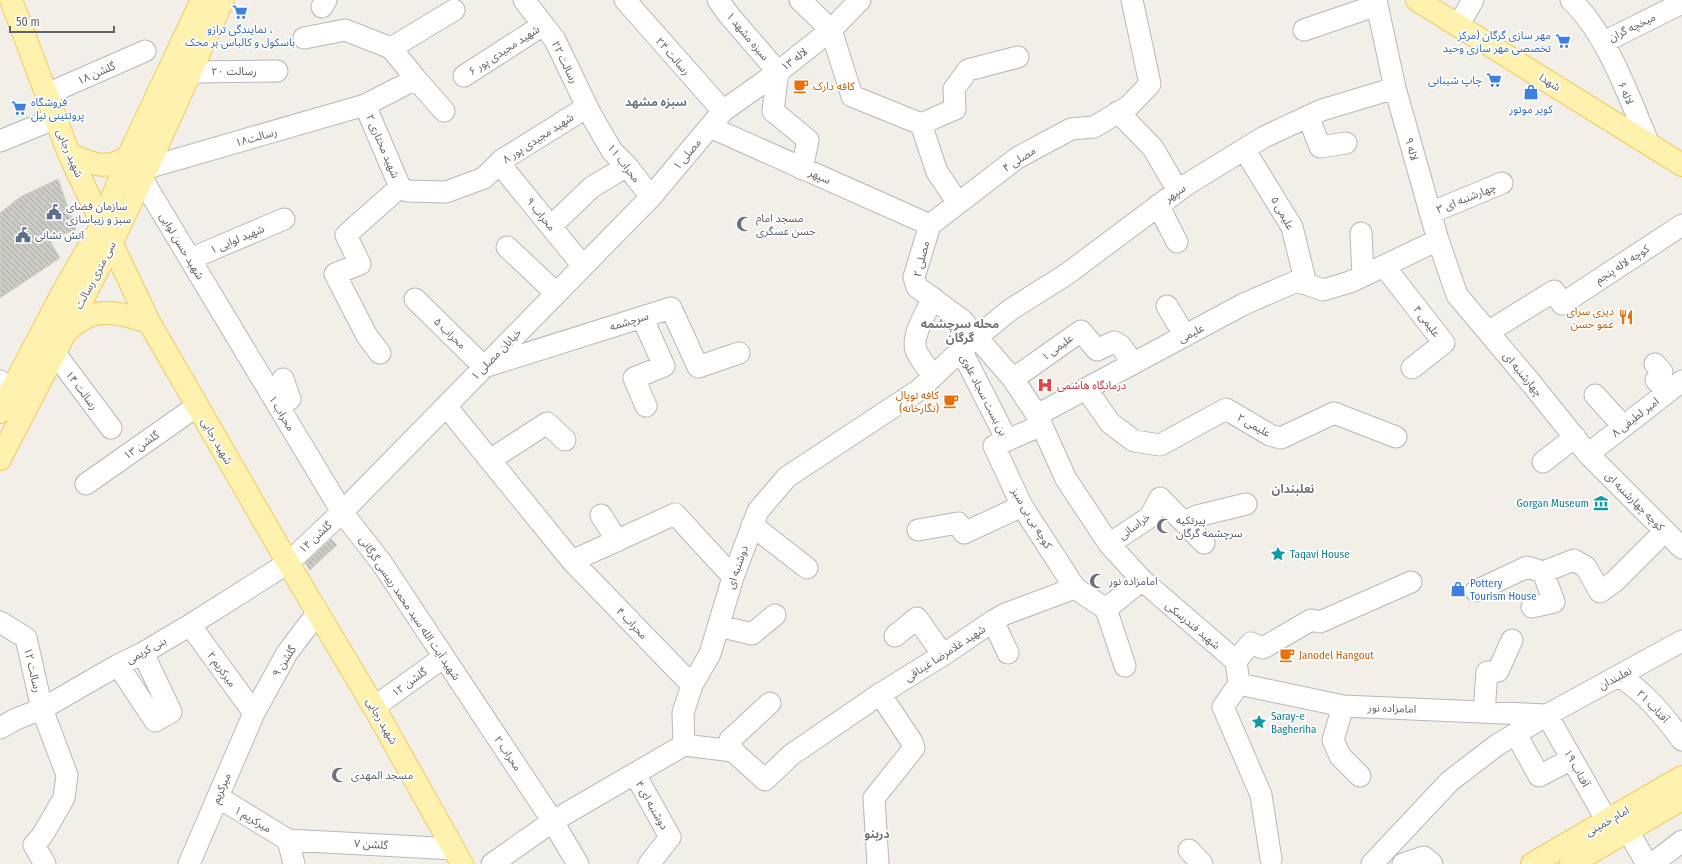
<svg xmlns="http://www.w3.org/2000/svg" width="1682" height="864" font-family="'Fira Sans Condensed','Noto Sans Arabic',sans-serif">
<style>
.building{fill:url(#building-back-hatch);stroke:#d6d1c6}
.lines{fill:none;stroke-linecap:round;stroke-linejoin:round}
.minor-casing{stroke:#b5b8bc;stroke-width:23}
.major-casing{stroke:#f2c960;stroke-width:24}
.minor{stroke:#fff;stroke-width:21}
.major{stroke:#fff2af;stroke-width:22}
.labels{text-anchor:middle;stroke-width:3.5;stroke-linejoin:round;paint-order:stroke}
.street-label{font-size:11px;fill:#5f6368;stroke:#fff}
.shop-label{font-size:11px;fill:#366cbe;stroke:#fff}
.food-label{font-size:11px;fill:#c56008;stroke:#fff;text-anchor:start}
.service-label{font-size:11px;fill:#4e5e75;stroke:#fff;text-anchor:start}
.worship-label{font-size:11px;fill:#5b616d;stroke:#fff;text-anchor:start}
.health-label{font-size:11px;fill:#be3a42;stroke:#fff;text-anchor:start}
.culture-label{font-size:11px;fill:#0d838f;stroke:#fff;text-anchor:start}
.neighbourhood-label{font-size:12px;font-weight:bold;fill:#70757a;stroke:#fff}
</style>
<defs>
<pattern id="building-back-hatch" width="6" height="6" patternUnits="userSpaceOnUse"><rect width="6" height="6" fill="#cccac5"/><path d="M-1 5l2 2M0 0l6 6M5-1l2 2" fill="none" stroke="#a9a8a4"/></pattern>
</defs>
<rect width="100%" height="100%" fill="#f1efe8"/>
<!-- building -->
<path class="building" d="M58 179 76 230 49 239 60 258 0 298V213L20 197Z
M331 539 337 545 310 570 305 563Z"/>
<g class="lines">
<!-- minor casing -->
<g class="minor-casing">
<path id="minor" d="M524 0 555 40 590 113 612 151 627 166 651 197
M625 0 723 111
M718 0 728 14 778 72 773 111 808 140 802 169
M800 0 831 30 852 96 921 124
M1376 0 1395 88 1438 240 1457 295 1531 383 1588 454 1682 548
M1571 0C1608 35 1629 98 1649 144
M322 7 326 0
M1458 26 1473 0
M1304 30 1377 5
M304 38 345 30 391 48 416 79
M1604 42 1682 3
M391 48 454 10
M191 72 277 71
M464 76 543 25
M47 94 145 51
M365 105 400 187
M1118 112 1153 148 1178 191
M1308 116 1320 147 1346 143
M921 124 955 109 954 89 968 70 1018 57
M921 124 937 172 958 203
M710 127 930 225
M0 141 56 118
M1244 149 1292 227 1306 284
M499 163 583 266
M147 168 365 105 416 79 444 111
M142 179 342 512 381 562 550 817 578 864
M400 187 407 191 446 192 484 178 502 160 587 107
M1158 205 1177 242
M1430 213 1502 183
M930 225 914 277 917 287 962 320 1013 379 1037 415 1066 479 1109 544 1142 580 1236 661 1239 684 1223 707 1261 795 1271 859
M930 225 1017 158 1071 129 1094 127 1129 106 1150 84 1132 0
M551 226 592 187 627 166
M1361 233 1363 276
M507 247 556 293
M190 259 284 219
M1384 266 1444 343 1412 368
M933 298C927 311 911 336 916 350 919 359 928 368 933 376
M415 299 484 367 671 308 698 367 739 353
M1167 306 1185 336
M642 317 664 366 634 378 646 406
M1488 332 1554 291 1562 304 1682 225
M961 350 1007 440
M54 352 111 428
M380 353 367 336 335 274 360 264 346 235 400 187
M1655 364 1662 372 1656 380 1667 392
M283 379 290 399
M1013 379 1081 331 1097 350 1114 342 1120 345 1133 363
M0 381 11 390
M1087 390 1110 423 1134 441 1160 445 1226 409 1270 435 1281 438 1334 413 1396 437
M1595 395 1623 426
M446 406 572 561 692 685
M1037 415 1244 304 1297 281 1323 290 1350 282 1438 240
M1042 425 994 446 1022 506 1075 588
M1588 454 1682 381
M490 460 547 423 565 440
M1543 462 1575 437
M86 484 197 406
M601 515 617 541
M1185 522 1197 516 1246 504
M752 525 807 568
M918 530 958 523 964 533 1022 506
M1109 544 1150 517 1160 498 1204 543
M572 561 675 514 733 577
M1476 591 1527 567 1543 572 1574 560 1586 567 1600 592 1615 581 1665 531
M1532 607 1554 602 1543 572
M1106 609 1125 666
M1106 609 1142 580
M993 621 1008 653
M0 622 26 638 42 709 67 775 64 798 42 836 34 845 45 864
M190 625 254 713
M719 626 752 634 775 615
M895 636 917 618 943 655
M1236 661 1251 643 1263 648 1311 620 1320 622 1411 582
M118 665 155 721 171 712 143 653
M1619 676C1645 692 1664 716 1682 740
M1239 684 1343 706 1547 715
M1343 706 1333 740 1340 756 1360 776
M374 707 444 657
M1484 712 1487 672 1498 671 1512 640
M1547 715 1607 821
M0 728 16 719 42 709 118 665 143 653 190 625 288 563 342 512 651 197 723 111 778 72 831 30 860 0
M1516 734 1539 776 1572 759
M684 745 733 751 765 780 791 755 880 694 943 655 993 621 1005 614 1075 588 1106 609
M733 751 730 740 770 703
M635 774 670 837 649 864
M218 797 288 840 454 849
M1628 831 1647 864
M288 840 294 864
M1189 850 1202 864
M189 864 254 713 287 653 318 612
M492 864 553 821 684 745 683 713 692 685 710 654 733 577 758 511 787 477 919 390 961 350 1010 310 1067 274 1186 185 1264 137 1322 110 1395 88
M878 864 874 798 914 748 912 742 880 694
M1372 864 1450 781 1497 745 1547 715 1682 641
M1403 864 1424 857 1432 864
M1652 864 1682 841"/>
</g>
<!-- major casing -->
<g class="major-casing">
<path id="major" d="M11 0 69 154 149 322 288 563 374 707 462 864
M1417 0 1682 165
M69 154C94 164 103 171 128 157
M66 332C72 327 79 320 87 317 106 308 130 316 149 322
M0 412 65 288 102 225 128 157 202 0
M0 459 112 242 153 155 223 0
M1532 864 1682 777
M1571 864 1682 799"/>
</g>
<!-- minor -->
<use href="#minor" class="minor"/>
<!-- major -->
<use href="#major" class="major"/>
</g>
<!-- icons -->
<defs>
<g id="supermarket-bare" transform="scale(1.2)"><path d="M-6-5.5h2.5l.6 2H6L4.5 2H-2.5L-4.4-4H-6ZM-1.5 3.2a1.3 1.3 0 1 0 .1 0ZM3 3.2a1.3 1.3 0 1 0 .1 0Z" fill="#3f7fe0" stroke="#fff" stroke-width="2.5" paint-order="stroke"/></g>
<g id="cafe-bare" transform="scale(1.2)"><path d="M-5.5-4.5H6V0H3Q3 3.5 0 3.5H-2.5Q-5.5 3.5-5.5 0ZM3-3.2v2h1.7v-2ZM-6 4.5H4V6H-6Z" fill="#e8710a" stroke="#fff" stroke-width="2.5" paint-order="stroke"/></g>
<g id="shop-bare" transform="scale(1.2)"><path d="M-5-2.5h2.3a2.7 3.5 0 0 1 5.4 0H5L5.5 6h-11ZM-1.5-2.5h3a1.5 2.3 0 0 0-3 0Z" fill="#3f7fe0" stroke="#fff" stroke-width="2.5" paint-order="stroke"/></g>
<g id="civic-bare" transform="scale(1.2)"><path d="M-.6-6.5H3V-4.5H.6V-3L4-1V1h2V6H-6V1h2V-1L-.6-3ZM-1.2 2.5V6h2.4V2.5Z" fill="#5c6f8a" stroke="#fff" stroke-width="2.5" paint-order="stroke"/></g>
<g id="mosque-bare" transform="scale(1.2)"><path d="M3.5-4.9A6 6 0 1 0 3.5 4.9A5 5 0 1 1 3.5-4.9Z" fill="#6b7280" stroke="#fff" stroke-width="2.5" paint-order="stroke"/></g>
<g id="restaurant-bare" transform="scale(1.2)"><path d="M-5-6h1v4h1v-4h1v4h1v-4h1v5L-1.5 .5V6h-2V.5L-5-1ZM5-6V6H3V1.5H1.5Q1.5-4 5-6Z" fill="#e8710a" stroke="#fff" stroke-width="2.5" paint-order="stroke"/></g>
<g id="hospital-bare" transform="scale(1.2)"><path d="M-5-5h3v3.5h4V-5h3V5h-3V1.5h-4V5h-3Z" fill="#e0444e" stroke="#fff" stroke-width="2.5" paint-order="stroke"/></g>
<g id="museum-bare" transform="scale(1.2)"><path d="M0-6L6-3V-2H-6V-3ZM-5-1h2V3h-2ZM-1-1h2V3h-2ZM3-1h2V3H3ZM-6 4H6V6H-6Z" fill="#0f9aa8" stroke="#fff" stroke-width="2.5" paint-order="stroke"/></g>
<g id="sight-bare" transform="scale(1.2)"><path d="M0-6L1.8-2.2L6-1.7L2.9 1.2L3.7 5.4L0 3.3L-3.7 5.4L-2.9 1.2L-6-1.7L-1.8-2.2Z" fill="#0f9aa8" stroke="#fff" stroke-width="2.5" paint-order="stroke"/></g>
</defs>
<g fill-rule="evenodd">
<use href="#supermarket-bare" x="240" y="12"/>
<use href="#supermarket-bare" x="1563" y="41"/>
<use href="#supermarket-bare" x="1494" y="80"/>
<use href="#cafe-bare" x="801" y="86"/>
<use href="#shop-bare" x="1531" y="92"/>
<use href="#supermarket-bare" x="19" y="108"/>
<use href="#civic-bare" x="54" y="212"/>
<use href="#mosque-bare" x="744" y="224"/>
<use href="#civic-bare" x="23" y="235"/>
<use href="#restaurant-bare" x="1626" y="317"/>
<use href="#hospital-bare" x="1045" y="385"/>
<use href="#cafe-bare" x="951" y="401"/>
<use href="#museum-bare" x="1601" y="503"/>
<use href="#mosque-bare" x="1164" y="526"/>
<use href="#sight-bare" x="1278" y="554"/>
<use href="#mosque-bare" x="1097" y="581"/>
<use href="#shop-bare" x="1458" y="589"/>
<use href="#cafe-bare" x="1287" y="655"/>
<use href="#sight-bare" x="1259" y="722"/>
<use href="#mosque-bare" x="339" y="775"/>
</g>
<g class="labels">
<!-- street labels -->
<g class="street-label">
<text transform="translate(1632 27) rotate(-26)" y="4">میخچه گران</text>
<text transform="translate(748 36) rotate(50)" y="4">۱ سبزه مشهد</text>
<text transform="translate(504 50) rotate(-33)" y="4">۶ شهید مجیدی پور</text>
<text transform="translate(673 56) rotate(49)" y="4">۲۴ رسالت</text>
<text transform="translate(794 59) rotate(-38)" y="4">لاله ۱۳</text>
<text transform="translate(565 62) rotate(64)" y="4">۲۲ رسالت</text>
<text x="234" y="75">۲۰ رسالت</text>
<text transform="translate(96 73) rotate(-24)" y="4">۱۸ گلشن</text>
<text transform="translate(1550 82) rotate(32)" y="4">شهدا</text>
<text transform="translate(1626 93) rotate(66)" y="4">۶ لاله</text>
<text transform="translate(256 137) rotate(-16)" y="4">رسالت۱۸</text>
<text transform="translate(538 138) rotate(-33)" y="4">۸ شهید مجیدی پور</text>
<text transform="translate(383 146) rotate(67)" y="4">۲ شهید مختاری</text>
<text transform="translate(1412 149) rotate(74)" y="4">۹ لاله</text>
<text transform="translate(70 153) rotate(67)" y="4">شهید رجایی</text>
<text transform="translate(687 154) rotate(-50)" y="4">۱ مصلی</text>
<text transform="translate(1019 159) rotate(-33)" y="4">۴ مصلی</text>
<text transform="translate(624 163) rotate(52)" y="4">۱۱ محراب</text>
<text transform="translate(820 176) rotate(24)" y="4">سپهر</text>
<text transform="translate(1175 193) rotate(-35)" y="4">سپهر</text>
<text transform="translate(1466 198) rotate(-22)" y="4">۳ چهارشنبه ای</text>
<text transform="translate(1283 213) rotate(61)" y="4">۵ علیمی</text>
<text transform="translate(541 214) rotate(51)" y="4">۹ محراب</text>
<text transform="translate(237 239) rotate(-23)" y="4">۱ شهید لوایی</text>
<text transform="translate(182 246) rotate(59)" y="4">شهید حسن لوایی</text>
<text transform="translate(921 259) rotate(-76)" y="4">۲ مصلی</text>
<text transform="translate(1622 264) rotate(-33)" y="4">کوچه لاله پنجم</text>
<text transform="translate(95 275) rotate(-62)" y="4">سی متری رسالت</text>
<text transform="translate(629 321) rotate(-17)" y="4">سرچشمه</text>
<text transform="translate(1427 321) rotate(52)" y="4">۴ علیمی</text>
<text transform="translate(450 333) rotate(44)" y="4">۵ محراب</text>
<text transform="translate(1191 333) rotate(-28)" y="4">علیمی</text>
<text transform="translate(1057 347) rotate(-36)" y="4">۱ علیمی</text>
<text transform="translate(496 354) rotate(-46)" y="4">خیابان مصلی ۱</text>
<text transform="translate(1523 374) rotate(50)" y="4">چهارشنبه ای</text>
<text transform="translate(82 390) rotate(53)" y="4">۱۴ رسالت</text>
<text transform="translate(984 395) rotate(63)" y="4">بن بست سجاد علوی</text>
<text transform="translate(282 413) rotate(59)" y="4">۱ محراب</text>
<text transform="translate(1635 417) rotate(-38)" y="4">۸ امیر لطیفی</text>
<text transform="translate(1254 425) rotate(29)" y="4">۲ علیمی</text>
<text transform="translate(217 441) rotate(60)" y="4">شهید رجایی</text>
<text transform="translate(141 445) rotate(-35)" y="4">۱۳ گلشن</text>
<text transform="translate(1635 501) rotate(45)" y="4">کوچه چهارشنبه ای</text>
<text transform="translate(1032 518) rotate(59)" y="4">کوچه بی بی سبز</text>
<text transform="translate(1134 526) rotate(-37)" y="4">خراسانی</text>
<text transform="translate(315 537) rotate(-43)" y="4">گلشن ۱۴</text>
<text transform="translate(737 567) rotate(-71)" y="4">دوشنبه ای</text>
<text transform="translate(410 608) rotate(56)" y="4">شهید آیت الله سید محمد رییسی گرگانی</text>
<text transform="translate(632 623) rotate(46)" y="4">۴ محراب</text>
<text transform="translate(1193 625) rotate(40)" y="4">شهید فندرسکی</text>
<text transform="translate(146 650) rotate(-29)" y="4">بنی کریمی</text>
<text transform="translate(945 653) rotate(-33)" y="4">شهید غلامرضا غیناقی</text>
<text transform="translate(284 661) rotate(-58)" y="4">۹ گلشن</text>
<text transform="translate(222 669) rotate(54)" y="4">۲ میرکریم</text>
<text transform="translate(33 670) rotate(77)" y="4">۱۲ رسالت</text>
<text transform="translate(1615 678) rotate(-28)" y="4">نعلبندان</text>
<text transform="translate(409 682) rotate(-36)" y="4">۱۲ گلشن</text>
<text transform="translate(1653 706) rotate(46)" y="4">آفتاب ۲۱</text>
<text transform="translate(1392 708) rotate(2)" y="4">امامزاده نور</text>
<text transform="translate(382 721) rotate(60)" y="4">شهید رجایی</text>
<text transform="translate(508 753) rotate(56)" y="4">۲ محراب</text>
<text transform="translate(1577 768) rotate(61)" y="4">۱۹ آفتاب</text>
<text transform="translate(221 788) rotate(-67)" y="4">میرکریم</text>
<text transform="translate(652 805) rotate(60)" y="4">۴ دوشنبه ای</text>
<text transform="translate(253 819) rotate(31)" y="4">۱ میرکریم</text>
<text transform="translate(1607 821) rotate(-30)" y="4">امام خمینی</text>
<text transform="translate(371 844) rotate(3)" y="4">۷ گلشن</text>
</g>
<!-- shop labels -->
<g class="shop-label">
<text x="240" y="33">نمایندگی ترازو ،<tspan x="240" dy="13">باسکول و کالباس بر محک</tspan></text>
<text x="1551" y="39" text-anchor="end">مهر سازی گرگان (مرکز<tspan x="1551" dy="13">تخصصی مهر سازی وحید</tspan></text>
<text x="1482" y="84" text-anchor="end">چاپ شیبانی</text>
<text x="31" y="106" text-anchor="start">فروشگاه<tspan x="31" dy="13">پروتئینی نیل</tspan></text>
<text x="1531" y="113">کویر موتور</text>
<text x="1470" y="587" text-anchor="start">Pottery<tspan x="1470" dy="13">Tourism House</tspan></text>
</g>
<!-- food labels -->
<g class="food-label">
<text x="813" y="90">کافه دارک</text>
<text x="1614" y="315" text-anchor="end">دیزی سرای<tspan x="1614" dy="13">عمو حسن</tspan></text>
<text x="939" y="399" text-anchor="end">کافه توپال<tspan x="939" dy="13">(نگارخانه)</tspan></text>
<text x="1299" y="659">Janodel Hangout</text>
</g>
<!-- service labels -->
<g class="service-label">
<text x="66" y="210">سازمان فضای<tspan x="66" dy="13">سبز و زیباسازی</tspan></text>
<text x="35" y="239">آتش نشانی</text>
</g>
<!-- worship labels -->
<g class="worship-label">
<text x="756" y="222">مسجد امام<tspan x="756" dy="13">حسن عسگری</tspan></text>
<text x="1176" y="524">پیرتکیه<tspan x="1176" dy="13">سرچشمه گرگان</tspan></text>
<text x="1109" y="585">امامزاده نور</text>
<text x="351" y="779">مسجد المهدی</text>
</g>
<!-- health labels -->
<g class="health-label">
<text x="1057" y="389">درمانگاه هاشمی</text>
</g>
<!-- culture labels -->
<g class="culture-label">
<text x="1589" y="507" text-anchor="end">Gorgan Museum</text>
<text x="1290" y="558">Taqavi House</text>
<text x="1271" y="720">Saray-e<tspan x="1271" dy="13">Bagheriha</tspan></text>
</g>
<!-- neighbourhood labels -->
<g class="neighbourhood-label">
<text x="656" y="106">سبزه مشهد</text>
<text x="960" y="328">محله سرچشمه<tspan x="960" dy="14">گرگان</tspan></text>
<text x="1293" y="493">نعلبندان</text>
<text x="877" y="838">دربنو</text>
</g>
</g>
<!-- scale -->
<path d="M10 26v6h104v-6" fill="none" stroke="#5f6368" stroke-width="2"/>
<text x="16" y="26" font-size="12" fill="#5f6368" stroke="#ffffff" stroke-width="3" paint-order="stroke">50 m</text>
</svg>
